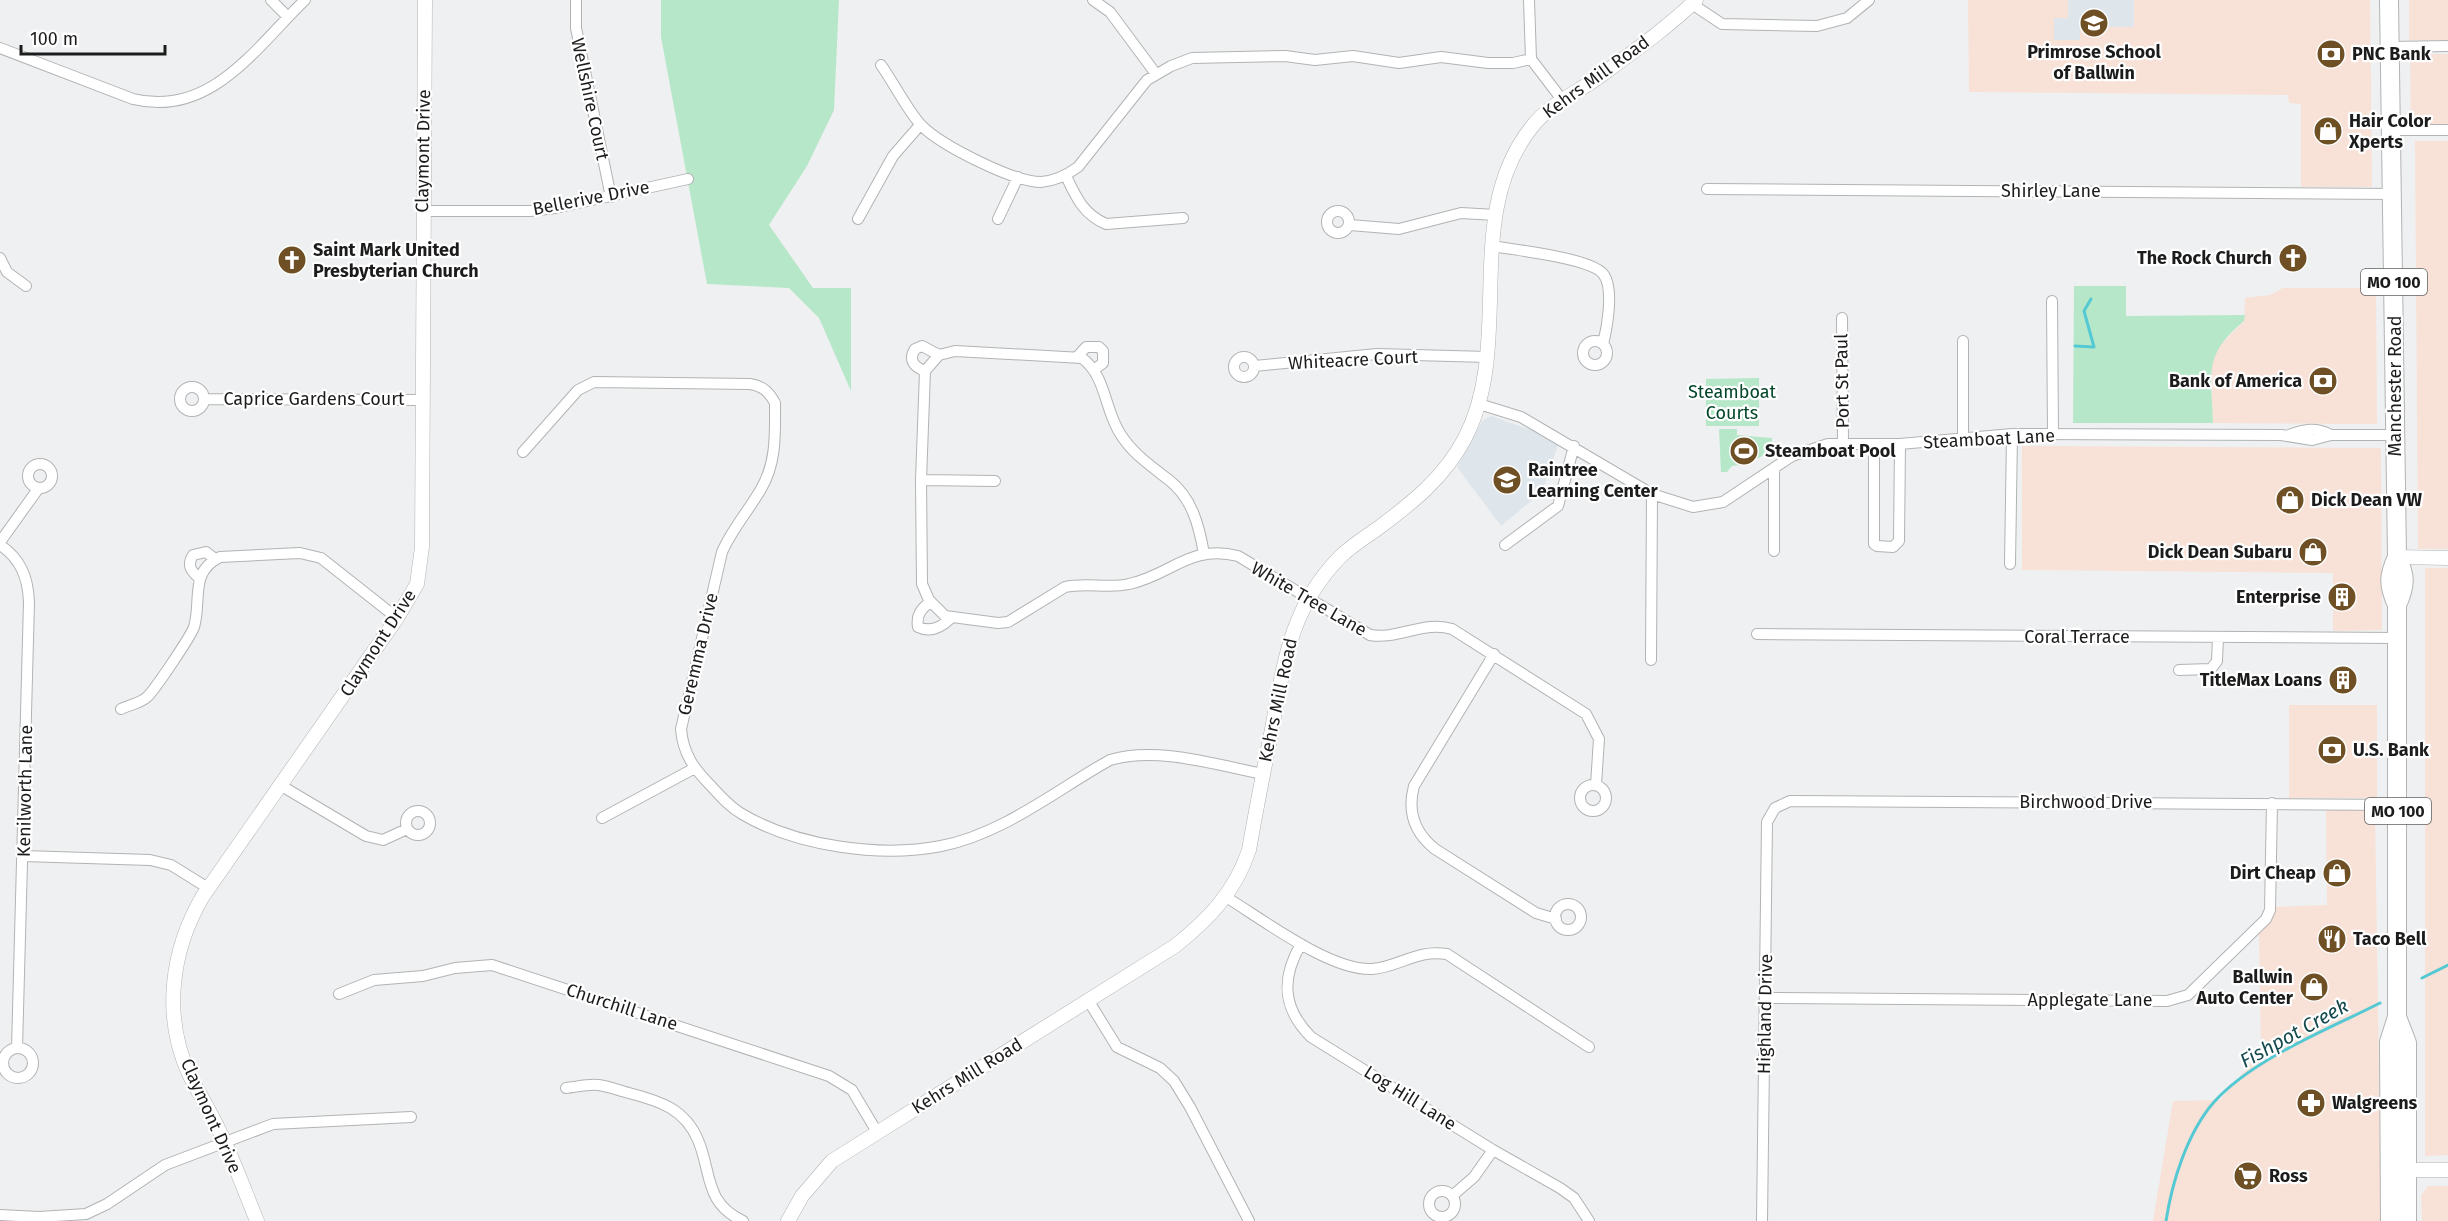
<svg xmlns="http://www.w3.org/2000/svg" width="2448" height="1221" font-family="'Fira Sans',sans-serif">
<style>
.commercial{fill:#f8e1d6}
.built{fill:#dee5eb}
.green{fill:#b7e7c9}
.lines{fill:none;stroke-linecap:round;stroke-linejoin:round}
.stream{stroke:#54c9d3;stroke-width:3}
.street-casing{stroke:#b2b3b4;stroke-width:12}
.secondary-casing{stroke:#b2b3b4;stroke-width:15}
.highway-casing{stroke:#b2b3b4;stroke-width:20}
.street{stroke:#fff;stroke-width:10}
.secondary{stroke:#fff;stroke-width:14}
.highway{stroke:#fff;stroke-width:18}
.labels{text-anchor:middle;stroke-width:4.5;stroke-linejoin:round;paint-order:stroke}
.shield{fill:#fff;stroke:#606060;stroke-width:1.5}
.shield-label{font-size:16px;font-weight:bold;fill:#1c1c1c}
.poi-label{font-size:18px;font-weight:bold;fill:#1c1c1c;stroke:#fff;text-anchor:start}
.street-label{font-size:18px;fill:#1c1c1c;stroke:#fff}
.park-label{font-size:18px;fill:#034729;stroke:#fff}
.water-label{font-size:20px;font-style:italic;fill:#164a4e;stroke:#fff}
</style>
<rect width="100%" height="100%" fill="#eff0f1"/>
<!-- commercial -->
<path class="commercial" d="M1968 0H2370L2372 187H2301V104L2289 103 2288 95 1969 92Z
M2409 0H2448V40H2409Z
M2410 54H2448V124H2411Z
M2415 141H2448V549H2418Z
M2283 288H2376L2377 424 2213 423 2211 363 2216 349 2244 321 2245 298 2270 295Z
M2022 446 2381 448 2382 630 2333 631V573L2022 570Z
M2425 568H2448V1155L2425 1156Z
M2289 705H2377V798H2289Z
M2326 809H2375L2381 1221H2153L2173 1101 2220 1100 2261 1051 2259 932 2275 907 2327 905Z
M2428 1186H2448V1221H2422L2421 1195Z"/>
<!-- built -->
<path class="built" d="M2068 0H2134V27H2080V40H2054V18H2068Z
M1491 416 1537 432 1558 445 1542 492 1501 526 1457 467 1482 421Z"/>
<!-- green -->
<path class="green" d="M661 0H839L834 110 807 166 769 225 813 288H851V391L819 318 789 288 707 284 661 37Z
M2074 286H2126V316L2245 315 2244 321C2202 356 2212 373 2213 423H2073Z
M1759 378V426H1706V379Z
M1719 429H1737V435L1772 438V447L1766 450V454L1747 464 1732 466 1727 472H1721Z"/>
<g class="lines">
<!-- stream -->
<path class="stream" d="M2075 346 2094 347 2084 311 2091 299
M2422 978 2448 965
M2166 1221C2172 1182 2187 1133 2214 1102 2254 1058 2327 1030 2380 1003"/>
<!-- street casing -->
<g class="street-casing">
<path id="street" d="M271 0 288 17
M576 0V28L611 197
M1093 0 1110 12 1156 74
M1529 0 1531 59 1563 101
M1692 4 1722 24 1817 26 1847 18 1869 0
M2390 47 2448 46
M0 48 133 99C211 118 256 47 305 0
M881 65C892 80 910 115 922 126 941 145 1013 182 1041 182 1055 181 1067 175 1078 167L1147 80 1171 66 1192 58 1285 56 1315 60 1353 56 1399 63 1441 57 1488 63H1513L1531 59
M2392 130H2448
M1066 176C1076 197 1083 214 1106 224L1183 218
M1707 189 2394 194
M422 211H530L555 208 688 179
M1327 222a11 11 0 1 1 22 0a11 11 0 1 1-22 0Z
M858 219 893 156 920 125
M998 219 1018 177
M1350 225 1399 229 1461 213 1496 215
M1492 246C1514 250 1593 258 1604 275 1614 290 1607 328 1603 344
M0 258 7 272 26 286
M2052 301 2053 435
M1842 318 1843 444
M1583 353a12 12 0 1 1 24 0a12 12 0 1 1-24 0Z
M1077 357 1086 347H1099L1103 351V363L1095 369
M1234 367a10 10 0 1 1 20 0a10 10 0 1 1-20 0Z
M1255 366 1377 354 1488 357
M925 371C914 367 908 360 915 349L922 346 939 355
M180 399a12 12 0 1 1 24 0a12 12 0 1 1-24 0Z
M204 399 424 400
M1479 404 1521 417 1652 494 1693 507 1723 502 1792 456 1828 444H1900L2012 434 2281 435 2312 440 2331 435H2396
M2289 435C2305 429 2316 427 2331 435
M1963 438V341
M1874 444V544L1877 546 1893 547 1899 541 1900 444
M523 452 578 390 594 382 750 384C763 386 769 392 775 403 775 432 777 462 761 489 749 510 732 529 722 552L681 729C683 754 694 769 712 787 721 797 730 807 742 814 796 846 880 858 941 846 1003 834 1056 790 1110 760 1157 746 1216 765 1263 774
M28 476a12 12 0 1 1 24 0a12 12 0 1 1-24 0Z
M1774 468V551
M921 480 995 481
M0 542 38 489
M0 545C21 559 28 578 29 602L17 1048
M1505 545 1558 506 1574 446
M1204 554C1199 525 1192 498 1169 480 1151 466 1133 454 1121 435 1104 410 1107 377 1082 358L955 351 939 355 925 371 921 480 922 584 929 600 945 616 998 623 1008 622 1065 587C1086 582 1108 589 1129 584 1171 575 1190 544 1238 556L1370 635C1398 640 1425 620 1452 629L1586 714 1599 739 1596 785
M2010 564 2012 434
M199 578C190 570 187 565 193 555L206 552 215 559
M930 602C921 609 916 615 918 627 931 633 942 627 951 618
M1757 634 2398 638
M1494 654 1414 786C1407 812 1415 833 1435 849L1536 913 1556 919
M1651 660 1652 494
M2179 670 2211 669 2217 661 2218 637
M121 709C129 705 141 703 147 697 154 691 191 636 194 627 202 600 189 572 220 557L300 553 321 558 397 618
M280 785 366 836 383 840 407 829
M1580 798a13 13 0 1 1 26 0a13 13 0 1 1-26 0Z
M406 823a12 12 0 1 1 24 0a12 12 0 1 1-24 0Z
M602 818 693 769
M23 856 150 860 171 865 208 888
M1226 897C1262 919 1330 971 1372 969 1400 967 1416 949 1447 954L1589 1047
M1555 917a13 13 0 1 1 26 0a13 13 0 1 1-26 0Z
M1301 944C1281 978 1282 1008 1311 1037L1493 1150 1560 1188 1574 1198 1589 1221
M339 994 374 980 423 976 455 968 492 965 829 1076 852 1090 877 1132
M1766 998 2167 1001 2188 995 2266 919 2270 910 2272 803
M1088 1000 1117 1047 1160 1068 1174 1081 1190 1107 1249 1221
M3 1063a15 15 0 1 1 30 0a15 15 0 1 1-30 0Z
M566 1088C576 1087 588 1084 598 1085 608 1086 620 1091 629 1093 660 1101 685 1109 698 1140 712 1173 704 1203 743 1221
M1429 1204a13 13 0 1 1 26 0a13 13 0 1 1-26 0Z
M1452 1196 1474 1177 1493 1150
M0 1215 39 1217 86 1214 107 1204 165 1165 273 1124 411 1117
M1762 1221 1767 822 1775 808 1790 801 2398 805"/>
</g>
<!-- secondary casing -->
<g class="secondary-casing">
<path id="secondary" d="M2397 557 2448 558
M2398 1170H2448
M257 1221C246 1194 236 1167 224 1141 214 1118 201 1097 190 1076 162 1017 171 950 203 896L397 618 417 584 422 547 425 0
M788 1221 802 1196 832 1161 1175 946C1209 919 1235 892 1249 850 1256 810 1264 769 1272 729 1284 663 1290 608 1340 557 1351 546 1364 538 1377 529 1412 503 1444 478 1465 438 1515 342 1461 217 1531 128 1547 106 1574 94 1596 79 1630 54 1666 29 1696 0"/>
</g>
<!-- highway casing -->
<g class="highway-casing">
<path id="highway" d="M2389 0 2397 557C2406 576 2406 585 2397 605V1017L2389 1042 2390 1221
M2397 557C2388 576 2388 585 2397 605
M2397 1017 2407 1043V1221"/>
</g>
<!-- street -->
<use href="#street" class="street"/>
<!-- secondary -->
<use href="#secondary" class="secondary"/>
<!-- highway -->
<use href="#highway" class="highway"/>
</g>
<!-- icons -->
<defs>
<g id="school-disc" transform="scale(1.5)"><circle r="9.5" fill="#6e5024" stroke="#fff"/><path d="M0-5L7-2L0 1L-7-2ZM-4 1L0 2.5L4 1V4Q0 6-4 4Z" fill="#fff"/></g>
<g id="bank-disc" transform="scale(1.5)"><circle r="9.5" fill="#6e5024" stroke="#fff"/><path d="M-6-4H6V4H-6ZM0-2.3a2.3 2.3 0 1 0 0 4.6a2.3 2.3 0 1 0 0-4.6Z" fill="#fff"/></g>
<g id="shop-disc" transform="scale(1.5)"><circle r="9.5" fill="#6e5024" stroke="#fff"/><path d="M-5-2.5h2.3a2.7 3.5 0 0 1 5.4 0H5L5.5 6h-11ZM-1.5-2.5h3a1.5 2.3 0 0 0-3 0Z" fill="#fff"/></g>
<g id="church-disc" transform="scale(1.5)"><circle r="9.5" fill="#6e5024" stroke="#fff"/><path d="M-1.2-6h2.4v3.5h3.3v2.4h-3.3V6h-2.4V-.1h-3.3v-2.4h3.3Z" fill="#fff"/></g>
<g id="stadium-disc" transform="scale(1.5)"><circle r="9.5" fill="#6e5024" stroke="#fff"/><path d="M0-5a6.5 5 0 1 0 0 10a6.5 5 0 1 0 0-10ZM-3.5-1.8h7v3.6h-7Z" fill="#fff"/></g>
<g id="building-disc" transform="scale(1.5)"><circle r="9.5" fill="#6e5024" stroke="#fff"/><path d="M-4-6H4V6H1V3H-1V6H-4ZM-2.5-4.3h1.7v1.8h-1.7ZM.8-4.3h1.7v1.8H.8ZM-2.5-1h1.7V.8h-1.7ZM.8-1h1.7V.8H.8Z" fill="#fff"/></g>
<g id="restaurant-disc" transform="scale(1.5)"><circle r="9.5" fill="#6e5024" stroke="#fff"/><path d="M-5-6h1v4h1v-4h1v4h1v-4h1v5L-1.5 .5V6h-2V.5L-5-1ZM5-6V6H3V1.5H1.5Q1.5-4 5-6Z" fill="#fff"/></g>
<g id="pharmacy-disc" transform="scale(1.5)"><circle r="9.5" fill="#6e5024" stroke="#fff"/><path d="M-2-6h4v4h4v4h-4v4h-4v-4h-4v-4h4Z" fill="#fff"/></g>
<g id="supermarket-disc" transform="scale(1.5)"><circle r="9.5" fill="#6e5024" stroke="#fff"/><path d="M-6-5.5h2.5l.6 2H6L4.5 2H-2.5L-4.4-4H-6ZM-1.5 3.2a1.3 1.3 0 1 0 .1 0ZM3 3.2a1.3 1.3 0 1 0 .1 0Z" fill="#fff"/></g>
</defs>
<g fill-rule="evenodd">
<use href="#school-disc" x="2094" y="23"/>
<use href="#bank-disc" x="2331" y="54"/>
<use href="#shop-disc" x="2328" y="131"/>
<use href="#church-disc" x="2293" y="258"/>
<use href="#church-disc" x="292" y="260"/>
<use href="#bank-disc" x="2323" y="381"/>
<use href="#stadium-disc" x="1744" y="451"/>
<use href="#school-disc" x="1507" y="480"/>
<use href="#shop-disc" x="2290" y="500"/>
<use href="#shop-disc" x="2313" y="552"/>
<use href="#building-disc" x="2342" y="597"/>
<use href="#building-disc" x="2343" y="680"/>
<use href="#bank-disc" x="2332" y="750"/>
<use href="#shop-disc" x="2337" y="873"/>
<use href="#restaurant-disc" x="2332" y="939"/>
<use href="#shop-disc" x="2314" y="987"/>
<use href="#pharmacy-disc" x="2311" y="1103"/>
<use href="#supermarket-disc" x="2248" y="1176"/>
</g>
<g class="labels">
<!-- shield labels -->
<g class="shield">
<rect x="2361" y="269" width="66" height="26" rx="4.5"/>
<rect x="2365" y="798" width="66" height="26" rx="4.5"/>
</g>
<g class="shield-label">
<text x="2394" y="288">MO 100</text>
<text x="2398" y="817">MO 100</text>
</g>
<!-- poi labels -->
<g class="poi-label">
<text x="2094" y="58" text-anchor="middle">Primrose School<tspan x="2094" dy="21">of Ballwin</tspan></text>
<text x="2352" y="60">PNC Bank</text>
<text x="2349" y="127">Hair Color<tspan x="2349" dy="21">Xperts</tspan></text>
<text x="313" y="256">Saint Mark United<tspan x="313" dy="21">Presbyterian Church</tspan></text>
<text x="2272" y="264" text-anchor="end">The Rock Church</text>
<text x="2302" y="387" text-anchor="end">Bank of America</text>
<text x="1765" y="457">Steamboat Pool</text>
<text x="1528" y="476">Raintree<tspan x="1528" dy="21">Learning Center</tspan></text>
<text x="2311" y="506">Dick Dean VW</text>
<text x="2292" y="558" text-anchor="end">Dick Dean Subaru</text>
<text x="2321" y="603" text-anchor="end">Enterprise</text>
<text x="2322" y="686" text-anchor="end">TitleMax Loans</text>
<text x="2353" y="756">U.S. Bank</text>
<text x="2316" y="879" text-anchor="end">Dirt Cheap</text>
<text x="2353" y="945">Taco Bell</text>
<text x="2293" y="983" text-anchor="end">Ballwin<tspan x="2293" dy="21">Auto Center</tspan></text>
<text x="2332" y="1109">Walgreens</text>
<text x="2269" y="1182">Ross</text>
</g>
<!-- street labels -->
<g class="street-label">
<text transform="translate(1596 77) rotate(-36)" y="6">Kehrs Mill Road</text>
<text transform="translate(590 99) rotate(78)" y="6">Wellshire Court</text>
<text transform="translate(423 151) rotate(-89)" y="6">Claymont Drive</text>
<text x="2051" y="197">Shirley Lane</text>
<text transform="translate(591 198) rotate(-11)" y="6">Bellerive Drive</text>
<text transform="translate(1353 360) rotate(-3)" y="6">Whiteacre Court</text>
<text transform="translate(1842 381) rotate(-91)" y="6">Port St Paul</text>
<text transform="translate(2395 386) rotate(-90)" y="6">Manchester Road</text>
<text x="314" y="405">Caprice Gardens Court</text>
<text transform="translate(1989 439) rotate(-3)" y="6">Steamboat Lane</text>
<text transform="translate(1309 599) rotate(30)" y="6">White Tree Lane</text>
<text x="2077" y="643">Coral Terrace</text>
<text transform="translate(378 643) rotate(-57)" y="6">Claymont Drive</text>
<text transform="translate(698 654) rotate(-77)" y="6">Geremma Drive</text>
<text transform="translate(1278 700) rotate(-78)" y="6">Kehrs Mill Road</text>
<text transform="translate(25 791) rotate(-89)" y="6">Kenilworth Lane</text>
<text x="2086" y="808">Birchwood Drive</text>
<text x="2090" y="1006">Applegate Lane</text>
<text transform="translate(622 1007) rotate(18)" y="6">Churchill Lane</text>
<text transform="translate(1765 1014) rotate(-89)" y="6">Highland Drive</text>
<text transform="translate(967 1076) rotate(-32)" y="6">Kehrs Mill Road</text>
<text transform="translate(1410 1098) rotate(32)" y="6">Log Hill Lane</text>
<text transform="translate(211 1116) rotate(66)" y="6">Claymont Drive</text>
</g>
<!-- park labels -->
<g class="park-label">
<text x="1732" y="398">Steamboat<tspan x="1732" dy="21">Courts</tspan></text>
</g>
<!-- water labels -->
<g class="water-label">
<text transform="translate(2294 1033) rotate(-29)" y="7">Fishpot Creek</text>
</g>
</g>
<!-- scale -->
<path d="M21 45v9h144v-9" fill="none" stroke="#1c1c1c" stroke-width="3"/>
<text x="30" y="45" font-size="18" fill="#1c1c1c" stroke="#ffffff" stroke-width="4.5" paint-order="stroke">100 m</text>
</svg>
